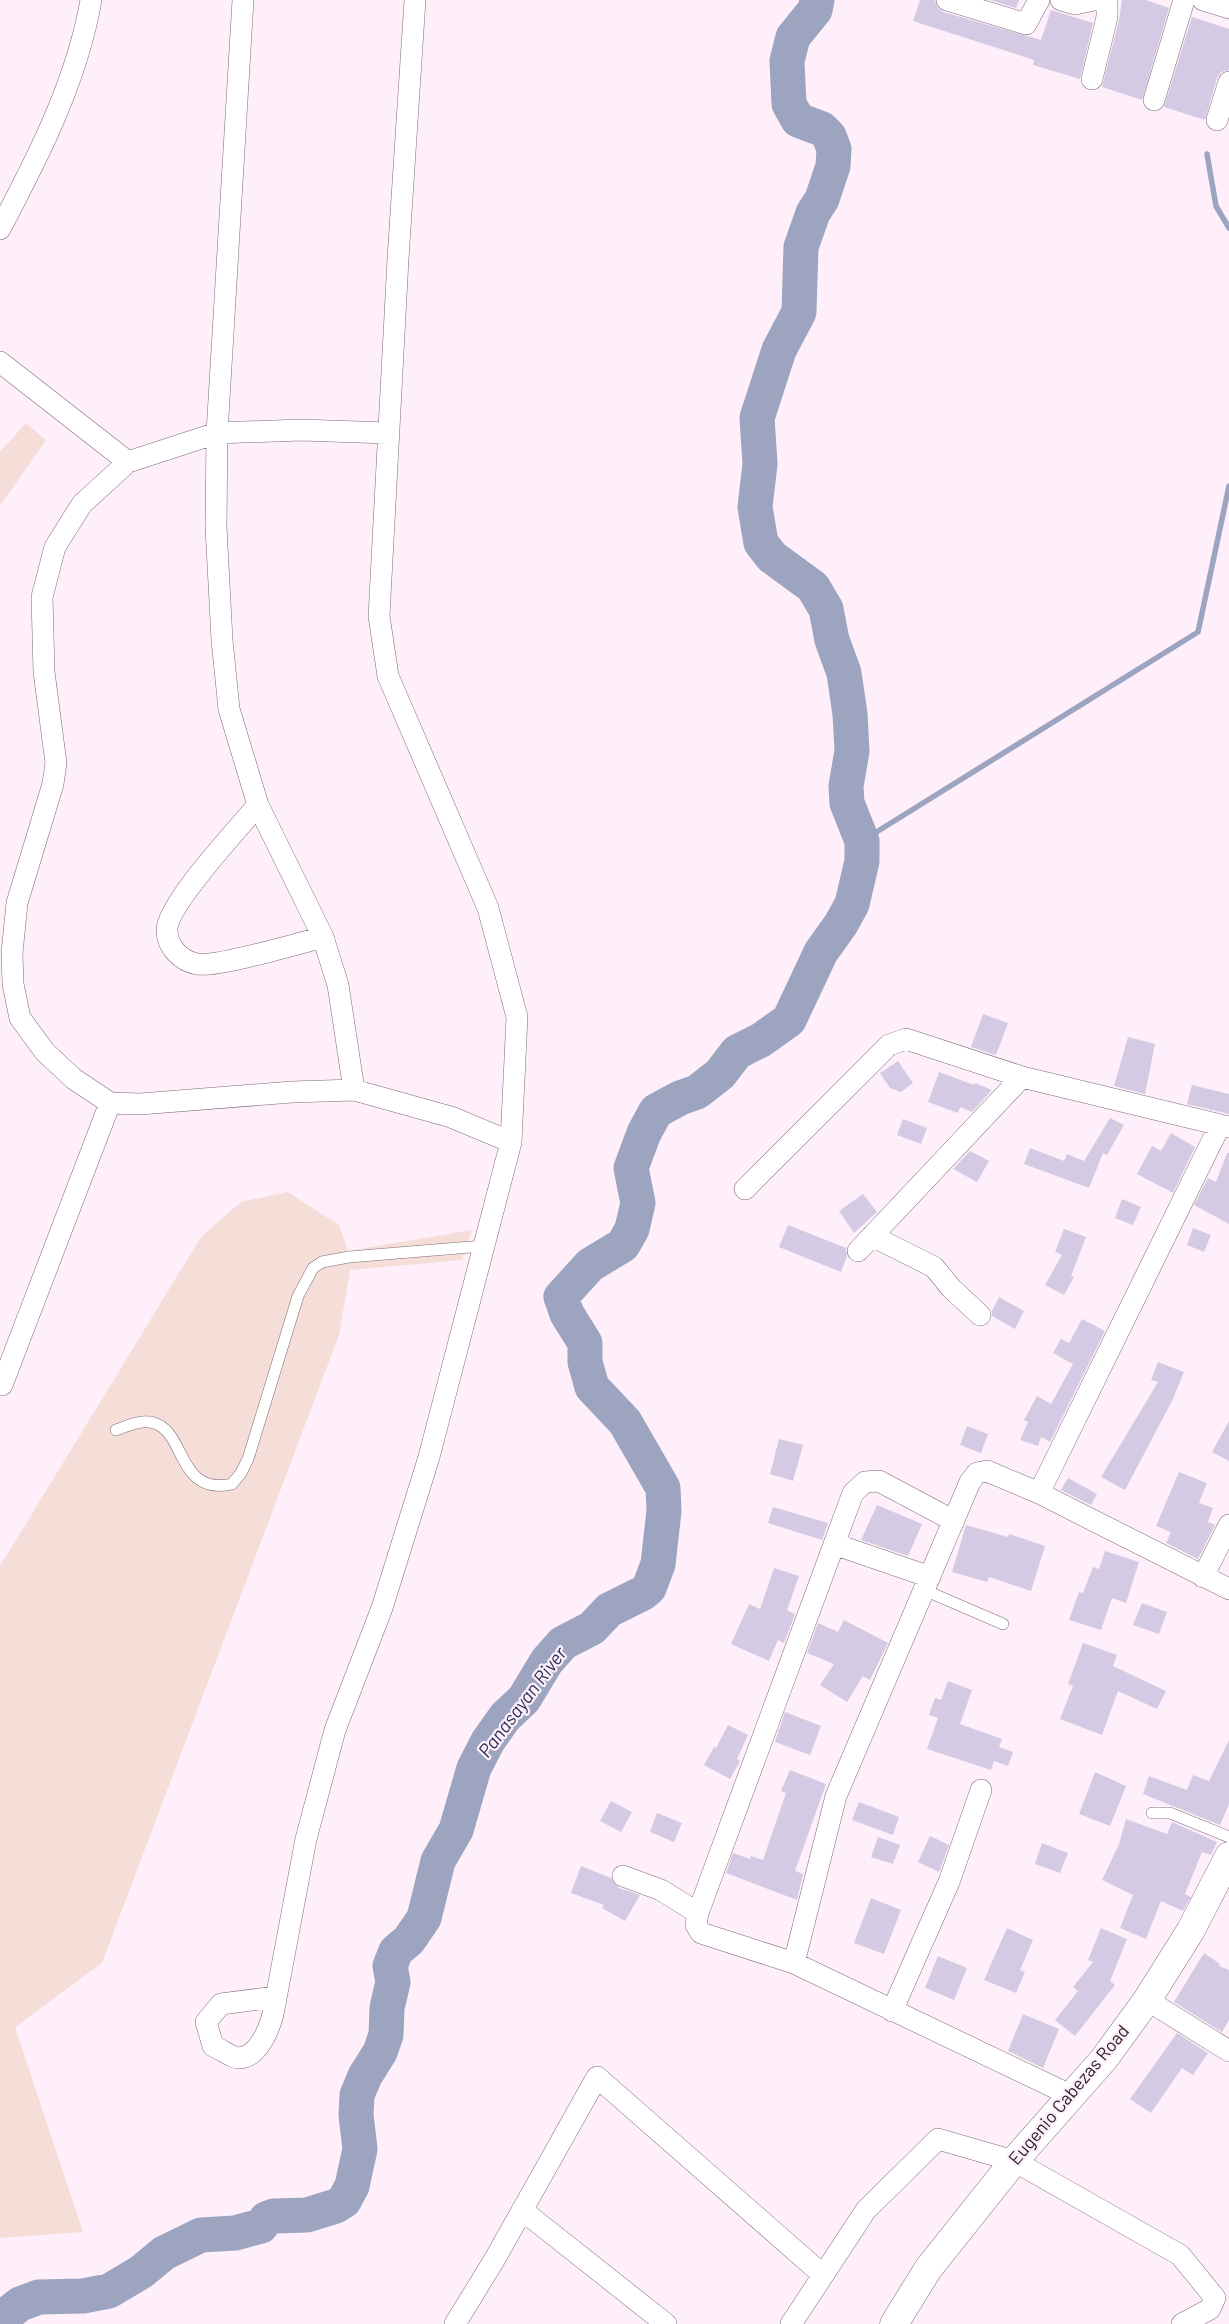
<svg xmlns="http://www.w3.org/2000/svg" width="1229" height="2324" font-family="Barlow,sans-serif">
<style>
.green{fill:#f5ded7}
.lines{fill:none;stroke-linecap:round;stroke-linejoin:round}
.stream{stroke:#9ca4bf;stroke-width:5.5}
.river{stroke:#9ca4bf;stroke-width:35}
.building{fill:#d4cae3}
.lane-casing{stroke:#7f6a79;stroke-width:12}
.street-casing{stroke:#7f6a79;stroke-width:22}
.secondary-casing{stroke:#7f6a79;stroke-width:29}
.lane{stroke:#fff;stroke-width:11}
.street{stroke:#fff;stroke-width:21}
.secondary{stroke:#fff;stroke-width:28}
.labels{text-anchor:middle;stroke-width:4.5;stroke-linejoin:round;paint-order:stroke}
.street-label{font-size:18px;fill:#2d242b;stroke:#feeffa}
.water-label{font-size:19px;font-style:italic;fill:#283158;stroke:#feeffa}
</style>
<rect width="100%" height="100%" fill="#feeffa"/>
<!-- green -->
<path class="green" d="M26 423 46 440 0 506V452Z
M288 1192 339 1225 348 1251 472 1230 462 1260 350 1270 339 1335 102 1963 15 2027 83 2232 0 2238V1566L201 1237 241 1202Z"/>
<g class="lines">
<!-- stream -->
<path class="stream" d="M1207 154 1216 206 1229 228
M862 841 1198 632 1229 486"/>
<!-- river -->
<path class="river" d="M0 2320 20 2304 39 2297 83 2296 109 2291 141 2272 164 2253 201 2235 235 2233 261 2226 266 2219 274 2216 307 2215 336 2206 344 2201 352 2186 360 2149 356 2115 357 2095 365 2076 380 2052 386 2035 387 2008 393 1982 390 1966 396 1951 409 1940 424 1918 438 1861 456 1830 474 1768 488 1741 505 1717 524 1699 547 1661 563 1643 592 1628 609 1610 643 1593 649 1588 658 1564 664 1511 663 1488 625 1422 592 1387 585 1362V1343L567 1314 561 1297 590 1265 623 1245 632 1229 638 1203 631 1168 644 1133 656 1111 680 1098 697 1092 720 1074 737 1052 761 1040 789 1020 821 952 841 924 852 904 862 861V841L847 803 846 786 852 751 850 714 844 673 832 640 826 609 813 587 772 557 761 543 755 507 760 464 757 418 779 350 799 312 801 247 813 213 822 199 833 166 834 149 829 136 822 129 798 120 789 104 787 61 793 37 815 10 817 0"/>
</g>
<!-- building -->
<path class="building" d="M920 0H935L938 8 943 12 1041 40 1051 10 1093 23 1080 79 1033 65 1034 60 913 21Z
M990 0H1019L1016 8Z
M1122 0H1146L1169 8 1142 100 1102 87 1119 20Z
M1192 17 1229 29V70L1221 72 1217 78 1205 120 1164 107Z
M983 1014 1008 1023 996 1055 971 1047Z
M1128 1037 1155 1044 1145 1094 1114 1086Z
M898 1061 913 1083 901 1092 890 1088 880 1073Z
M939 1072 974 1085 975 1083 992 1090 972 1112 960 1107 958 1113 928 1102Z
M1192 1085 1229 1094V1114L1187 1104Z
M1110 1118 1124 1125 1107 1155 1103 1153 1089 1188 1024 1164 1030 1148 1064 1161 1067 1154 1084 1161Z
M903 1119 927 1128 921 1144 897 1135Z
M1171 1133 1195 1147 1173 1193 1137 1174 1152 1146 1161 1151Z
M970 1151 989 1161 977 1182 953 1169Z
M1227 1153H1229V1224L1194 1205 1208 1178 1216 1182Z
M863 1194 877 1212 854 1233 839 1211Z
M1122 1199 1141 1207 1133 1225 1115 1218Z
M788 1225 846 1248 847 1256 841 1272 779 1247Z
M1193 1228 1211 1235 1204 1252 1187 1245Z
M1064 1229 1086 1237 1071 1276 1074 1277 1064 1295 1045 1285 1062 1255 1055 1252Z
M999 1297 1024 1311 1015 1329 992 1316V1311Z
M1082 1319 1105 1331 1050 1442 1041 1437 1038 1446 1020 1440 1028 1422 1024 1420 1037 1396 1051 1404 1073 1364 1053 1353 1061 1339 1069 1343Z
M1158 1362 1184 1372 1172 1401 1125 1490 1101 1477 1158 1382 1151 1380Z
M1229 1421V1461L1212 1452Z
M967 1426 988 1434 981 1453 960 1445Z
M779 1439 803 1445 793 1481 770 1474Z
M1179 1472 1207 1483 1199 1503 1213 1508 1208 1522 1215 1525 1198 1559 1166 1543 1171 1532 1156 1526Z
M1068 1478 1097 1494 1091 1505 1061 1490Z
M877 1505 922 1524 908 1556 861 1540Z
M773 1507 828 1523 822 1540 768 1523Z
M966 1525 1008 1537 1009 1534 1045 1546 1031 1591 989 1577 987 1582 952 1572Z
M1105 1551 1139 1562 1126 1603 1112 1598 1101 1630 1069 1620 1079 1592 1083 1593 1093 1567 1099 1569Z
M774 1568 799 1576 787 1610 795 1614 784 1643 778 1640 769 1661 731 1644 749 1604 760 1609Z
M1142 1603 1167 1612 1159 1634 1133 1625Z
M844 1620 888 1643 870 1680 863 1676 847 1702 820 1685 834 1664 807 1653 818 1623 838 1632Z
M1083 1643 1117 1655 1113 1666 1166 1691 1157 1709 1118 1691 1102 1735 1060 1719 1073 1686 1068 1684Z
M948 1681 972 1690 960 1724 1002 1739 999 1747 1013 1752 1008 1766 994 1761 991 1770 927 1749 938 1718 929 1715 935 1698 941 1700Z
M785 1712 821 1726 810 1755 775 1742Z
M728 1725 748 1735 737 1759 740 1761 730 1779 704 1765 714 1747 716 1748Z
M1229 1740V1804L1220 1825 1143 1794 1149 1776 1187 1790 1193 1775 1209 1781Z
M790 1770 826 1784 795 1871 803 1874 797 1900 726 1873 733 1853 750 1859 751 1856 763 1860 786 1793 781 1791Z
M1095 1772 1126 1786 1110 1826 1079 1814Z
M611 1801 632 1812 621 1832 600 1821Z
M859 1802 899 1817 893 1835 852 1820Z
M657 1813 682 1823 674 1842 650 1832Z
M1126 1819 1167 1834 1172 1822 1217 1842 1211 1855 1202 1852 1185 1894 1191 1897 1183 1911 1161 1901 1146 1939 1120 1928 1133 1895 1102 1880 1119 1844Z
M930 1836 949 1845 939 1872 918 1862Z
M878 1837 900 1845 893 1864 871 1857Z
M1042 1843 1068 1853 1060 1873 1035 1864Z
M581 1866 611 1878 619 1888 640 1895 625 1921 602 1908 604 1905 571 1893Z
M871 1898 901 1910 884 1954 854 1943Z
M1007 1928 1033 1940 1020 1970 1025 1972 1016 1993 984 1980Z
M1101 1928 1127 1939 1110 1981 1115 1985 1075 2036 1055 2020 1078 1991 1073 1987 1093 1962 1088 1960Z
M1204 1953 1220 1964 1219 1966 1229 1970V2020L1222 2032 1174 2002Z
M938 1956 967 1968 954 2000 925 1988Z
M1023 2014 1059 2029 1043 2068 1008 2051Z
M1177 2033 1208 2053 1193 2075 1182 2068 1151 2113 1130 2099Z"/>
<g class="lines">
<!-- lane casing -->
<g class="lane-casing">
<path id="lane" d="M116 1430C127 1426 142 1419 154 1423 186 1432 177 1496 232 1484L241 1473 248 1459 298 1296 313 1268 322 1262 349 1257 483 1246
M924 1590 1003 1624
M1152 1813H1170L1229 1837"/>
</g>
<!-- street casing -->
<g class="street-casing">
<path id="street" d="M243 0 217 433 216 527 222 640 229 709 258 805 323 937 338 985 354 1090
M947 0 1026 24 1039 0
M1061 0 1075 4 1094 0
M1203 0 1229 8
M1092 79 1107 17V0
M1154 100 1184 0
M1217 120 1229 82
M0 229C38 157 77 81 91 0
M0 362 128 462
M388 433 301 430 217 433 128 462 82 504 55 547 42 597 44 672 56 763 53 784 17 903 12 953 13 984 20 1018 45 1052 74 1079 110 1103 140 1104 292 1092 354 1090 451 1117 511 1142
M258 805C239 828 167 904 167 930 167 947 181 961 197 964 215 968 300 943 323 937
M745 1189 889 1045 906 1039 1022 1077 1229 1127
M872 1236 934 1267 951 1288 980 1315
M858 1251 1022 1077
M2 1385 110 1103
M1039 1493 1229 1589
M834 1544 930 1577
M1203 1577 1229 1525
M623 1876 661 1890 698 1913
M794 1963 701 1933 696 1925 698 1913 853 1493 865 1482 879 1481 954 1521
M275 1997 221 2004 206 2022 213 2046C220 2049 227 2054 234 2057 256 2063 269 2030 273 2014L306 1839 335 1730 382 1608 429 1457 511 1142 517 1017 488 908 388 676 379 616 398 259 415 0
M1147 2000 1229 2051
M892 2011 949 1882 981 1790
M1070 2095 794 1963 836 1796 970 1482 977 1473 987 1471 1039 1493 1220 1125
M522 2210 666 2324
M455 2324 496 2257 597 2077 823 2275
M791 2324 866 2210 938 2139 1014 2161 1180 2255 1215 2298 1210 2309 1182 2324"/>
</g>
<!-- secondary casing -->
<g class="secondary-casing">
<path id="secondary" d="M894 2324 928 2269 1014 2161 1104 2059 1147 2000 1191 1930 1229 1856"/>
</g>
<!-- lane -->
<use href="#lane" class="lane"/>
<!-- street -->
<use href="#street" class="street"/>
<!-- secondary -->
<use href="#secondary" class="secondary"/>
</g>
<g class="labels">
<!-- street labels -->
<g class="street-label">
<text transform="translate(1069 2095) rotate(-50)" y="6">Eugenio Cabezas Road</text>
</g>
<!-- water labels -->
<g class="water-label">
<text transform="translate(522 1702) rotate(-53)" y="7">Panasayan River</text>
</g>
</g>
</svg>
